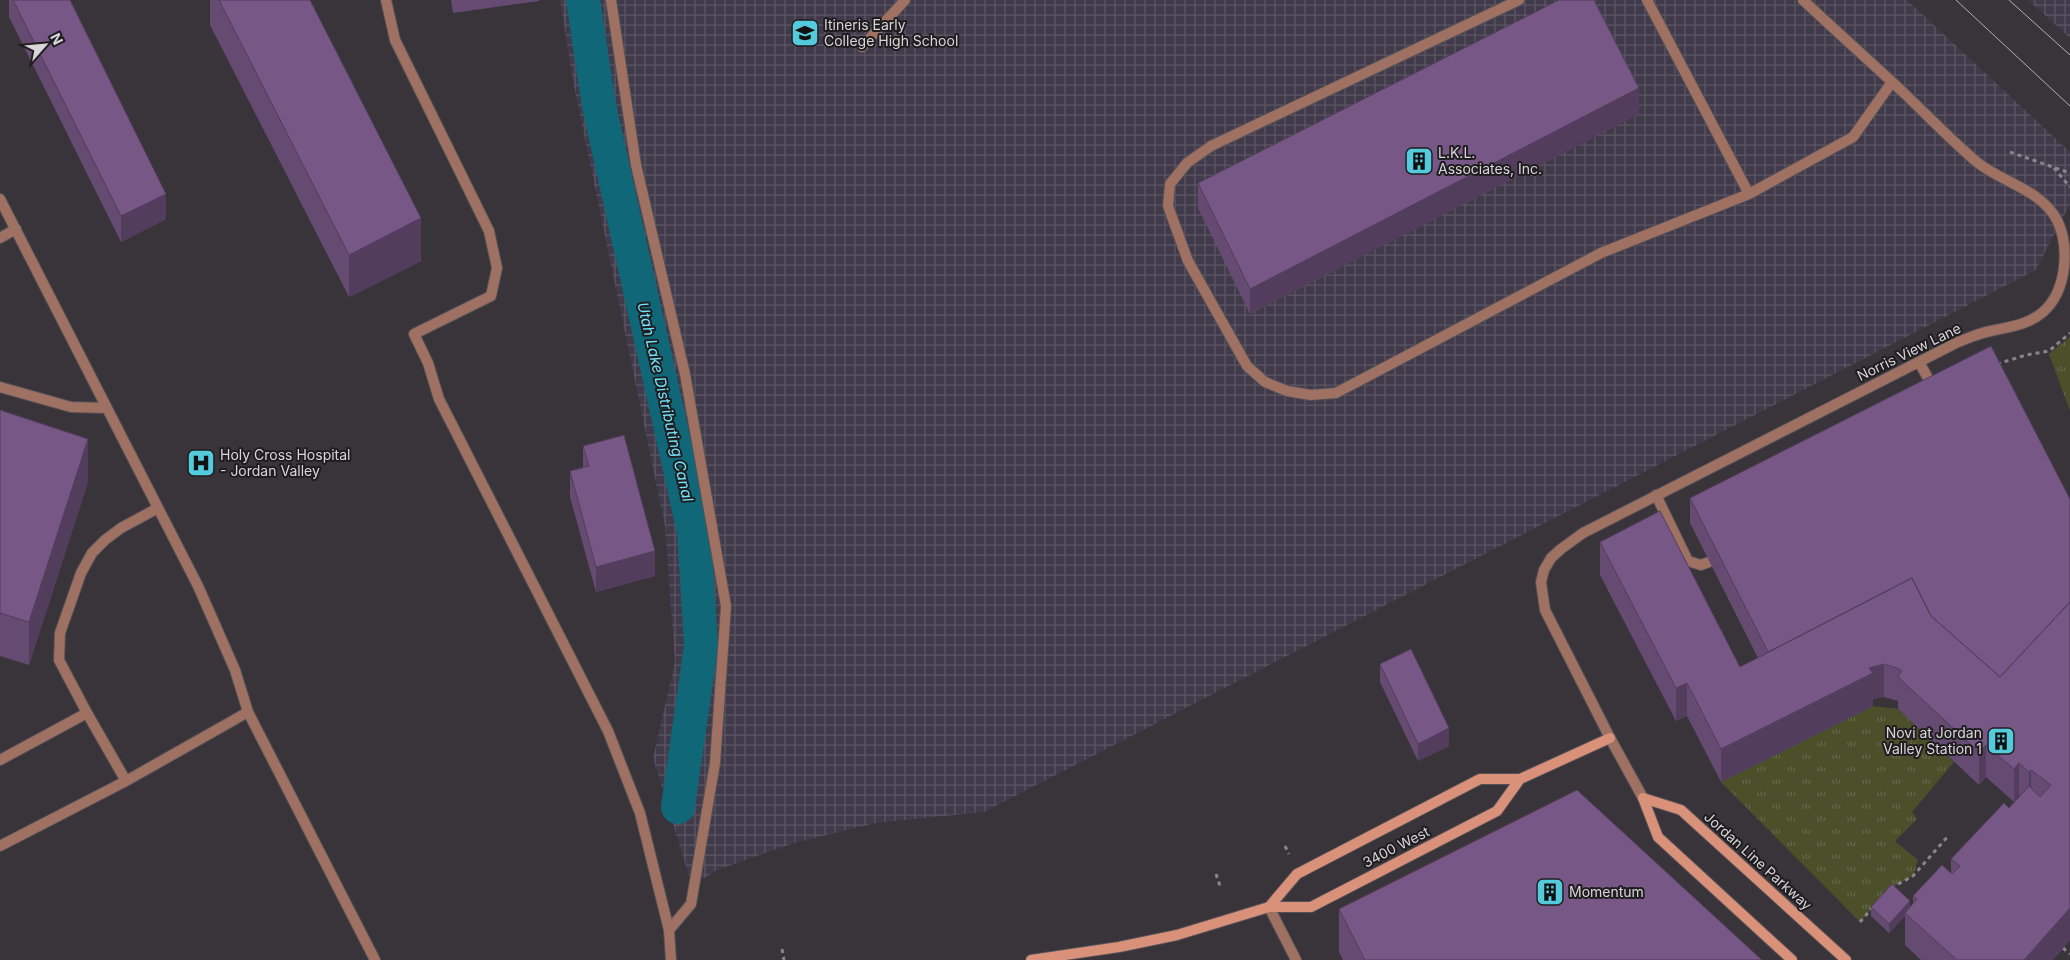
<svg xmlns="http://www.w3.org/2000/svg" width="2070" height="960" font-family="Inter,sans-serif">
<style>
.industrial{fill:url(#industrial-grid)}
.grass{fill:url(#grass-tufts)}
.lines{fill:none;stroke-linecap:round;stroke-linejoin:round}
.canal{stroke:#0f6777;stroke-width:34}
.lane-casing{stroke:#555157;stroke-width:12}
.street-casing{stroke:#555157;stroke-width:12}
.secondary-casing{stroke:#555157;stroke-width:12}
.path{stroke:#89858a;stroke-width:3;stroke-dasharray:4 4;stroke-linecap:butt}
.lane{stroke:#9f7162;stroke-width:10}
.street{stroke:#9f7162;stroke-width:10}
.secondary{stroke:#d99179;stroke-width:10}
.tram{stroke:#b2afb4;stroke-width:1}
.wall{fill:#654b72}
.shaded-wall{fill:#533d5d}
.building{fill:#765785;stroke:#533d5d}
.labels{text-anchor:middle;stroke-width:4;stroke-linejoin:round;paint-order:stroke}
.poi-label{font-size:14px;fill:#d9d6da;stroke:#1f1d1f;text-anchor:start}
.street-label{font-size:14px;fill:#d9d6da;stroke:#1f1d1f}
.water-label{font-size:15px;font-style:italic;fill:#73e5ff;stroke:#1f1d1f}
</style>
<defs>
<pattern id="industrial-grid" width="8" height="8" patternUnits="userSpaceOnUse" patternTransform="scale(1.25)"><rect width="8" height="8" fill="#413a4b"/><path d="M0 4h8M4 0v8" fill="none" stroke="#5c5664"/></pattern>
<pattern id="grass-tufts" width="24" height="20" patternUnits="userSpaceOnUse" patternTransform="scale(1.25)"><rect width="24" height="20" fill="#4b502a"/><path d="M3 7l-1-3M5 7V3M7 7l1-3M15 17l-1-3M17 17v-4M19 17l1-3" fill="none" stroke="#646848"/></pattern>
</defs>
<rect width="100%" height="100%" fill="#38343a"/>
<!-- industrial -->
<path class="industrial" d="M560 0H1907L2070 152V204L2036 270 984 812 876 823 794 843 717 870 692 886 653 758 675 662 665 526 573 81Z
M2028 0H2070V38Z"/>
<!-- grass -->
<path class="grass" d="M2070 337V411L2049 354Z
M1873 706 1898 709 1954 762 1912 812 1917 819 1895 841 1918 860 1913 876 1889 889 1860 922 1721 782Z"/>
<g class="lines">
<!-- canal -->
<path class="canal" d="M583 0 599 106 694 532 701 646 678 807"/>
<!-- lane casing -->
<g class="lane-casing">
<path id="lane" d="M386 0 395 40 489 231 497 268 491 296 414 334 428 363 439 399 608 731 640 813 669 930 671 960
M611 0 636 165 685 374 726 606 715 763 691 904 669 930
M1519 0 1211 146 1187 163 1170 184 1168 206 1188 261 1247 366 1265 382 1287 391 1311 395 1336 393 1601 253 1749 194
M1647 0 1749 194 1853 137 1892 82
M0 199 198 586 235 670 248 712
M0 238 16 229
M1919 362 1934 389
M0 387 71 407 107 408
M1656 495 1688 561 1701 565 1709 562
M87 713 59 660 60 633 81 573 92 553 105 540 121 528 158 508
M0 760 87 713 126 781
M0 846 126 781 248 712 375 960"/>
</g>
<!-- street casing -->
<g class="street-casing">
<path id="street" d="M862 47 905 0
M1643 798 1610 738 1545 610 1541 582 1544 570 1551 558 1561 549 1583 533 1958 342C1969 338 1979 333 1991 331 2009 327 2028 325 2043 312 2067 291 2070 247 2057 220 2041 190 2004 183 1978 163 1953 142 1930 118 1906 95 1872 63 1837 32 1803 0
M1269 907 1296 960"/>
</g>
<!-- secondary casing -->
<g class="secondary-casing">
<path id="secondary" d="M1643 798 1681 810 1846 960
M1643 798 1658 837 1792 960
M1269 907 1297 874 1480 779H1520L1610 738
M1031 960 1119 947 1177 935 1269 907H1311L1497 811 1520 779"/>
</g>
<!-- path -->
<path class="path" d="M2010 152 2070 173
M2054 168 2070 187
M1997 364 2026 355 2049 351 2070 333
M1285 846 1289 854
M1216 874 1221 889
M1891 888 1913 876 1949 835
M1860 922 1873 907
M2063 948 2070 954
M782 949 784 960"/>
<!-- lane -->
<use href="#lane" class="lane"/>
<!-- street -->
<use href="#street" class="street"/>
<!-- secondary -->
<use href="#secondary" class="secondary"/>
<!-- tram -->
<path class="tram" d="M1956 0 2070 106
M2009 0 2070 55"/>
</g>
<!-- wall -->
<path class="wall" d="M9 0H70L166 219 121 242 9 17Z
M210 0H310L421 261 349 297 210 25Z
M451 0H539V1L453 13Z
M1639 114 1250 314 1198 208V183Z
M0 410 88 482 29 665 0 656Z
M583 446 655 576 596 592 570 497V471L583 468Z
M1690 498 2070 499V940L2053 960H1921L1905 945V916L1889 933 1871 916V907H1910L1913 904V896L1951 873V859L2009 808 2020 796 2019 795 2014 802 1986 777 1979 785 1898 709V701L1884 697 1873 699V706L1721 782 1687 716 1676 721 1600 575V542L1740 667 1758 658 1690 523Z
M1380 664 1449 746 1418 761 1380 682Z
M1339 909 1762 960H1343L1339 952Z"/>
<!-- shaded-wall -->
<path class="shaded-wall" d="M1639 88V114L1250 314V289Z
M166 194V219L121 242V216Z
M421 218V261L349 297V255Z
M88 439V482L29 665V622Z
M655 551V576L596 592V567Z
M1884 664V697L1873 699V706L1721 782V749L1869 668Z
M1687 683V716L1676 721V688Z
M1449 728V746L1418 761V744Z
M1986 745V777L1979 785V752Z
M2019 763V795L2014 802V769Z
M2031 770V802L2029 804V772Z
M1910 901V910L1905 913V916L1889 933V924Z
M2070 908V940L2053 960H2024Z"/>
<!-- building -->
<path class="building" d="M13 0H70L166 194 121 216Z
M219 0H310L421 218 349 255Z
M1559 0H1594L1639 88 1250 289 1198 183Z
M1991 346 2070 499V602L2000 677 1931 616 1912 578 1768 652 1690 498Z
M0 410 88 439 29 622 0 613Z
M624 435 655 551 596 567 570 471 589 466 583 446Z
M1660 511 1740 667 1912 578 1931 616 2000 677 2070 602V908L2024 960H1957L1905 913 1917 899 1913 896 1942 865 1952 874 1960 866 1951 859 2004 803 2009 808 2029 786 2040 797 2051 785 2031 770 2029 772 2019 763 2014 769 1986 745 1979 752 1898 677 1902 671 1897 668 1884 664 1869 668 1873 673 1721 749 1687 683 1676 688 1600 542Z
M1411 649 1449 728 1418 744 1380 664Z
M1577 790 1762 960H1365L1339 909Z
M1892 884 1910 901 1889 924 1871 907Z"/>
<!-- icons -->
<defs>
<g id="school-square" transform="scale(1.4375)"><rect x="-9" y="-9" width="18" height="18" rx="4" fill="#54cadd" stroke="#1f1d1f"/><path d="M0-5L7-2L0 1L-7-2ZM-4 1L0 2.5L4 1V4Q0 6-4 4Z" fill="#111"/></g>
<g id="building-square" transform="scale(1.4375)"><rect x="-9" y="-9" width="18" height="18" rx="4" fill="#54cadd" stroke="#1f1d1f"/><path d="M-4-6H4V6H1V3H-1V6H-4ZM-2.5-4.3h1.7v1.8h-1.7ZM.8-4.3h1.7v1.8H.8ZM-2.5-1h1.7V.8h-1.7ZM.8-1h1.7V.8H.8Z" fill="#111"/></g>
<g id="hospital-square" transform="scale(1.4375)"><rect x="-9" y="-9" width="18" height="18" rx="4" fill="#54cadd" stroke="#1f1d1f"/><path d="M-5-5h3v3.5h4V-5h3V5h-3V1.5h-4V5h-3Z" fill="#111"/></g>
</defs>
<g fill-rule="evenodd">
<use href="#school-square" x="805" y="33"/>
<use href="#building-square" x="1419" y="161"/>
<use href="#hospital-square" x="201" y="463"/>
<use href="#building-square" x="2001" y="741"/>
<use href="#building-square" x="1550" y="892"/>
</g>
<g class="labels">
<!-- poi labels -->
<g class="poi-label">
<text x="824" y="30">Itineris Early<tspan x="824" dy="16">College High School</tspan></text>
<text x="1438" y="158">L.K.L.<tspan x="1438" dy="16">Associates, Inc.</tspan></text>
<text x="220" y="460">Holy Cross Hospital<tspan x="220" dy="16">- Jordan Valley</tspan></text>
<text x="1982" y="738" text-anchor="end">Novi at Jordan<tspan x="1982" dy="16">Valley Station 1</tspan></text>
<text x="1569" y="897">Momentum</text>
</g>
<!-- street labels -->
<g class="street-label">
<text transform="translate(1909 352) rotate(-26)" y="5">Norris View Lane</text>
<text transform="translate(1396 847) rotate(-27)" y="5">3400 West</text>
<text transform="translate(1758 861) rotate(42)" y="5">Jordan Line Parkway</text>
</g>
<!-- water labels -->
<g class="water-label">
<text transform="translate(665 402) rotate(77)" y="5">Utah Lake Distributing Canal</text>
</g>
</g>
<!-- north arrow -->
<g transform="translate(45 45) rotate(63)" stroke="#1f1d1f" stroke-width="4" paint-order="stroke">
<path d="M0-4L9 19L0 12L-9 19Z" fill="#d9d6da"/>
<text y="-8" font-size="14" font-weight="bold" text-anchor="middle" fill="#d9d6da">N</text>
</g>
</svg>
